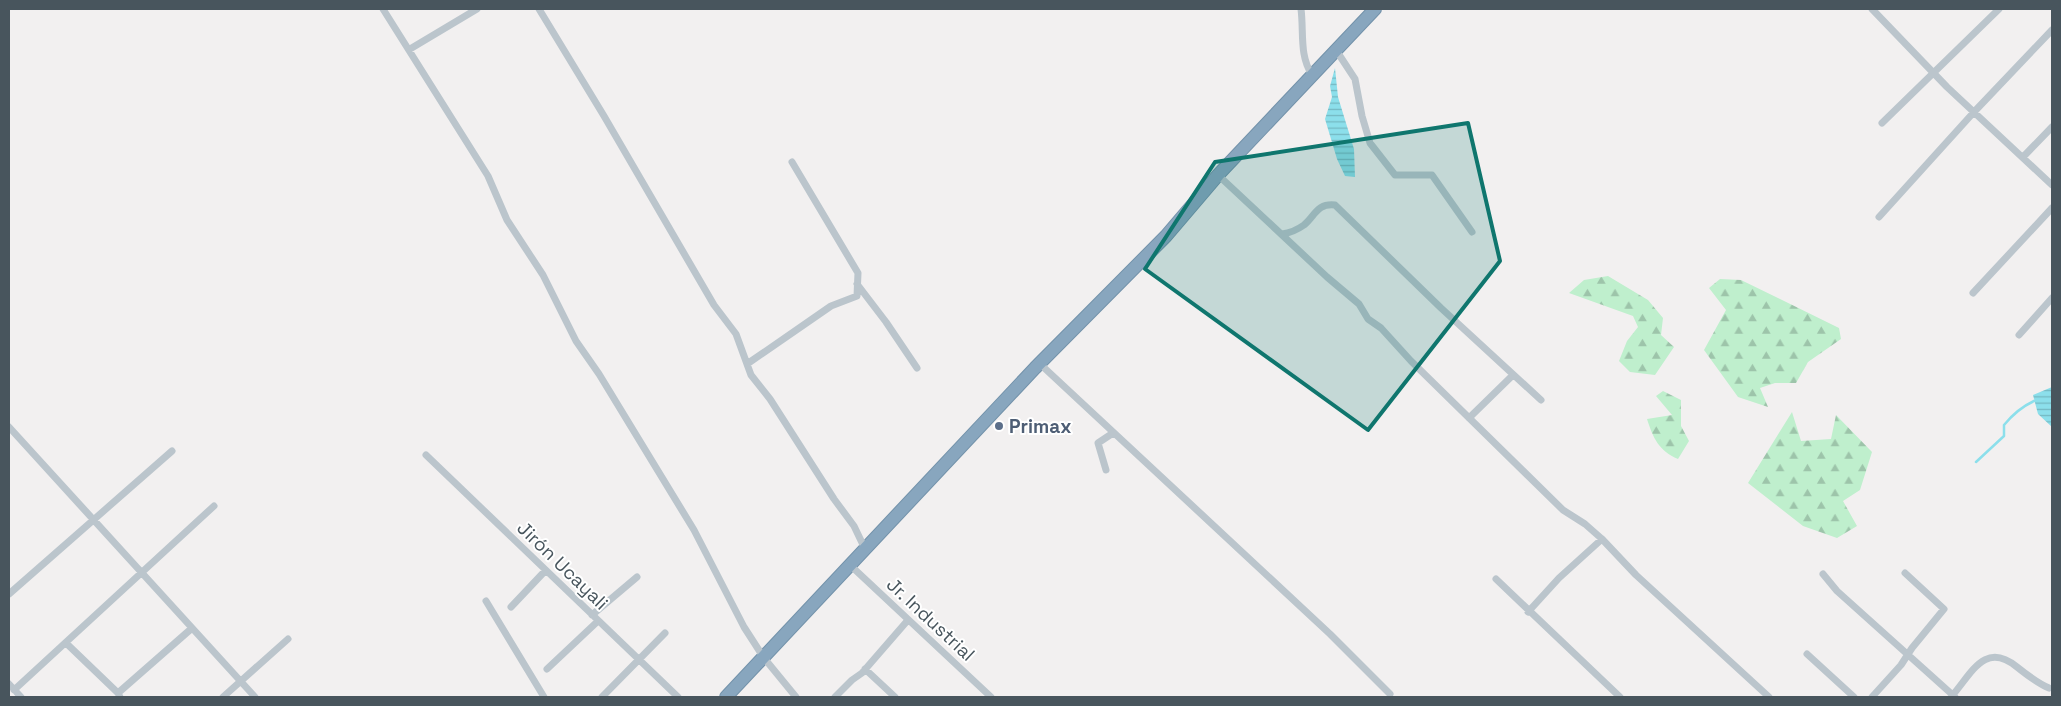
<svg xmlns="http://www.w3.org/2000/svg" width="2061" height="706" font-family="'Space Grotesk',sans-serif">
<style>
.forest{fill:url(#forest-firs)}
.water{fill:url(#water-rules)}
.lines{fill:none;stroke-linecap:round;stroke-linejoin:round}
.stream{stroke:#8cdfeb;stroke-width:2.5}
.highway-casing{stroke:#7392aa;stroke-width:14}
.street{stroke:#bbc5cc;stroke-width:7}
.highway{stroke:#88a6be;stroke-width:12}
.marked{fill:#0f766e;fill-opacity:0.2;stroke:#0f766e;stroke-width:4;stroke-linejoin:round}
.service-dot{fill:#5c6f8a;stroke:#fff;stroke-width:2}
.labels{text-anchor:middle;stroke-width:4;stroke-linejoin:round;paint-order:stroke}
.service-label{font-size:19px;font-weight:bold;fill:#4e5e75;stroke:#fff;text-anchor:start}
.street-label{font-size:19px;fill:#48555d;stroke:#fff}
</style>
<defs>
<pattern id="forest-firs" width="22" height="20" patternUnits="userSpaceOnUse" patternTransform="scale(1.25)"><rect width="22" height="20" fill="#bfefcd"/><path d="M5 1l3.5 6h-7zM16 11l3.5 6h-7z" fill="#9dc4aa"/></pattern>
<pattern id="water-rules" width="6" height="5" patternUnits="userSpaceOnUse" patternTransform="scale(1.25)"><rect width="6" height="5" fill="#8cdfeb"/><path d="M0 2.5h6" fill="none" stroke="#74b8c2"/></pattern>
</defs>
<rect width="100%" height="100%" fill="#f2f0f0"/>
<!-- forest -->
<path class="forest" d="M1608 276 1648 300 1663 318 1661 335 1674 347 1655 375 1630 372 1619 361 1627 341 1638 327 1633 316 1569 293 1584 280Z
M1720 279 1741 280 1839 328 1841 339 1808 362 1796 383H1775L1760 388 1768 407 1738 397 1704 350 1726 310 1709 288Z
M1663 391 1681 400V426L1689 441 1678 459C1659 451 1653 438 1647 419L1672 415 1656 396Z
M1792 412 1801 441 1831 439 1836 415 1872 452 1860 490 1843 501 1857 526 1837 538 1803 526 1748 483Z"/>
<!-- water -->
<path class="water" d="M1335 68 1338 97 1354 149 1355 177 1345 176 1337 159 1325 119 1332 97 1330 86Z
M2052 387V427L2038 414 2033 395Z"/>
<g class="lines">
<!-- stream -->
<path class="stream" d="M1976 462 2004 436V425C2013 414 2021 407 2034 401"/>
<!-- highway casing -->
<g class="highway-casing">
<path id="highway" d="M726 697 1035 368 1166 236 1218 175 1375 9"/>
</g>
<!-- street -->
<path class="street" d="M383 9 488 176 507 220 543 275 576 341 599 374 694 530 744 627 764 658 796 697
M539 9 604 116 714 305 736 334 751 375 770 399 834 499 854 526 865 549
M1301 9C1304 32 1299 55 1312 75
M1872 9 1947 87 2052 185
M410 49 477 9
M1336 50 1355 79 1362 116 1370 143 1395 175H1432L1472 232
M1882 123 1999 9
M2023 157 2052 127
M1218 175 1327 277 1359 304 1368 319 1381 328 1411 361 1563 510 1585 524 1602 539 1559 578 1528 612
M1879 217 1974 112 2052 30
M1282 234C1290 233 1297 230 1304 225 1315 216 1317 203 1335 205L1441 308 1541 400
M857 284 886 322 917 368
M1973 293 2052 208
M2019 335 2052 298
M1039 363 1330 634 1390 694
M747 364 831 306 857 296 858 273 792 162
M1469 418 1513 375
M9 427 255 697
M426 455 678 697
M1106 470 1098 443 1113 433
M1602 539 1636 575 1769 697
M850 565 991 697
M1823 574 1837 591 1955 697
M1496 579 1620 697
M9 594 172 451
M486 601 544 697
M511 607 545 571
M592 615 637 577
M66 643 118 693 120 697
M1807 654 1854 697
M547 669 598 621
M865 669 895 697
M9 684 21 697
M14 690 214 506
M118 693 191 629
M223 697 288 639
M602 697 665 633
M835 697 852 680 862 673 908 620
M1872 697 1901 665 1912 648 1944 609 1905 573
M1951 697C1971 675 1984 640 2017 667 2027 675 2037 683 2049 688"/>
<!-- highway -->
<use href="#highway" class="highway"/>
</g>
<!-- marked area -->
<path class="marked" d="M1468 123 1500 261 1368 430 1145 269 1215 162Z"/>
<!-- markers -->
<circle class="service-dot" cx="999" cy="426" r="5"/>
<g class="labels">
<!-- service labels -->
<g class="service-label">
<text x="1009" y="433">Primax</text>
</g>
<!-- street labels -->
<g class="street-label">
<text transform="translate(563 565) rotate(44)" y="7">Jirón Ucayali</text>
<text transform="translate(931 619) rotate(43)" y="7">Jr. Industrial</text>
</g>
</g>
<!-- border -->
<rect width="2061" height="706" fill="none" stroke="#48555d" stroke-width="20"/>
</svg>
